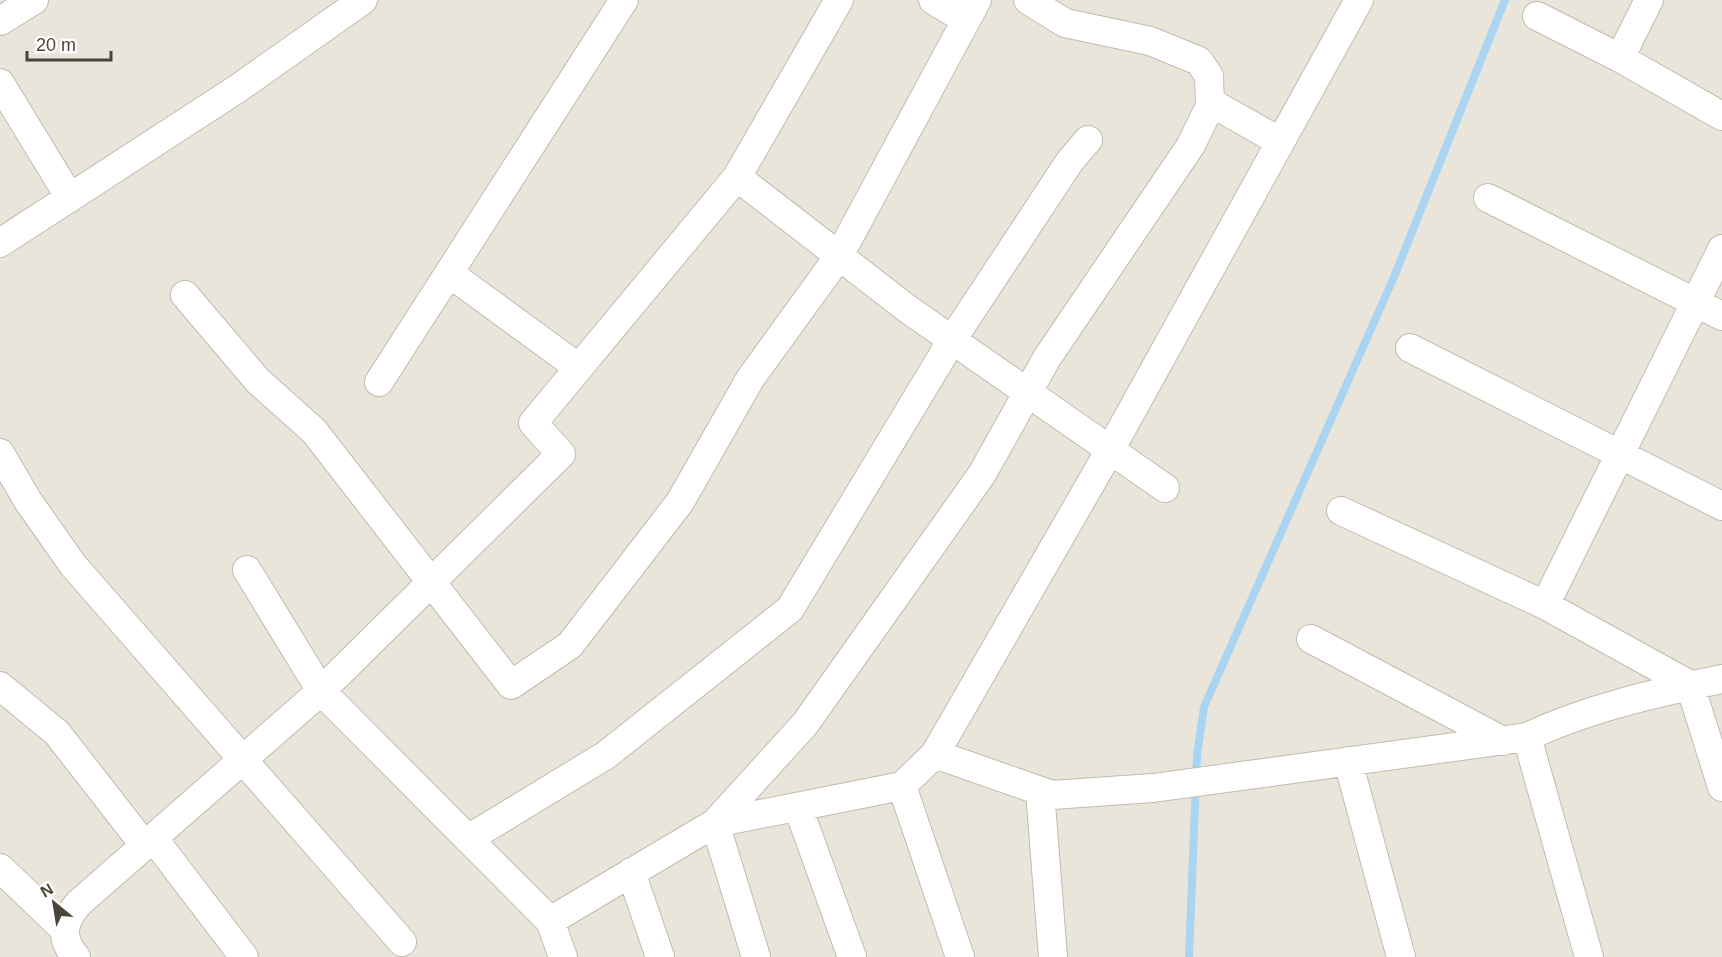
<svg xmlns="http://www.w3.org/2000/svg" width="1722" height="957" font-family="Helvetica,sans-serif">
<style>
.residential{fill:#eae5da}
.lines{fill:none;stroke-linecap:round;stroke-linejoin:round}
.stream{stroke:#a9d4f2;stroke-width:8}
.street-casing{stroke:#c2bbae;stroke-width:30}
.street{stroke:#fff;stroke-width:28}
</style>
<rect width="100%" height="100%" fill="#f6f3ec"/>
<!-- residential -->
<path class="residential" d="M0 0H1722V957H0Z"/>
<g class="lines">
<!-- stream -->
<path class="stream" d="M1189 957 1197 755 1204 707 1394 277 1505 0"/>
<!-- street casing -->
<g class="street-casing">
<path id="street" d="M839 0 737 177 533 423 561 454 321 691 550 921 715 823 902 786 935 754 1052 795 1153 788 1527 737C1588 708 1656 693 1722 679
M933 0 966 20
M1537 16 1620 58 1722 116
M0 21 34 0
M1620 58 1649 0
M0 83 70 198
M1210 102 1279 141
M737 177 909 310 1165 488
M1488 198 1722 316
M0 243 237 89 363 0
M449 273 579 368
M185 295 258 381 314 431 511 685 570 645 680 502 750 379 839 256 977 0
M1410 348 1722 506
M379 382 624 0
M0 453 28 501 73 565 402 942
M1341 511 1545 605 1690 685 1722 787
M1545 605 1722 249
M1311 639 1503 741
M0 686 57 733 145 846
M1527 737 1589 957
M935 754 1110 450 1359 0
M1348 761 1401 957
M902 786 960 957
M1040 791 1053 957
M798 807 852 957
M154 839 244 957
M468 839 606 755 790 609 952 340 1070 161 1088 140
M0 868 64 929
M631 872 660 957
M550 921 563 957
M76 957C59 938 63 921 79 903L321 691 247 570
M756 957 715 823 805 724 982 474 1047 358 1191 145 1210 106 1209 76 1199 61 1150 41 1065 23 1028 0"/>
</g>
<!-- street -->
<use href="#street" class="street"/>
</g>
<!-- north arrow -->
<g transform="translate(54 903) rotate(330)" stroke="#ffffff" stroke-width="4.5" paint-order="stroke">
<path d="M0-4.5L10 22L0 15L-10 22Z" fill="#4b4439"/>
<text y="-9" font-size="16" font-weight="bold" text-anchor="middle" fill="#4b4439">N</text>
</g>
<!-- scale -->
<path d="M27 51v9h84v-9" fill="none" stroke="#4b4439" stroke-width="3"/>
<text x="36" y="51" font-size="18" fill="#4b4439" stroke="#ffffff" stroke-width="4.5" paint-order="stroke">20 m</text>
</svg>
